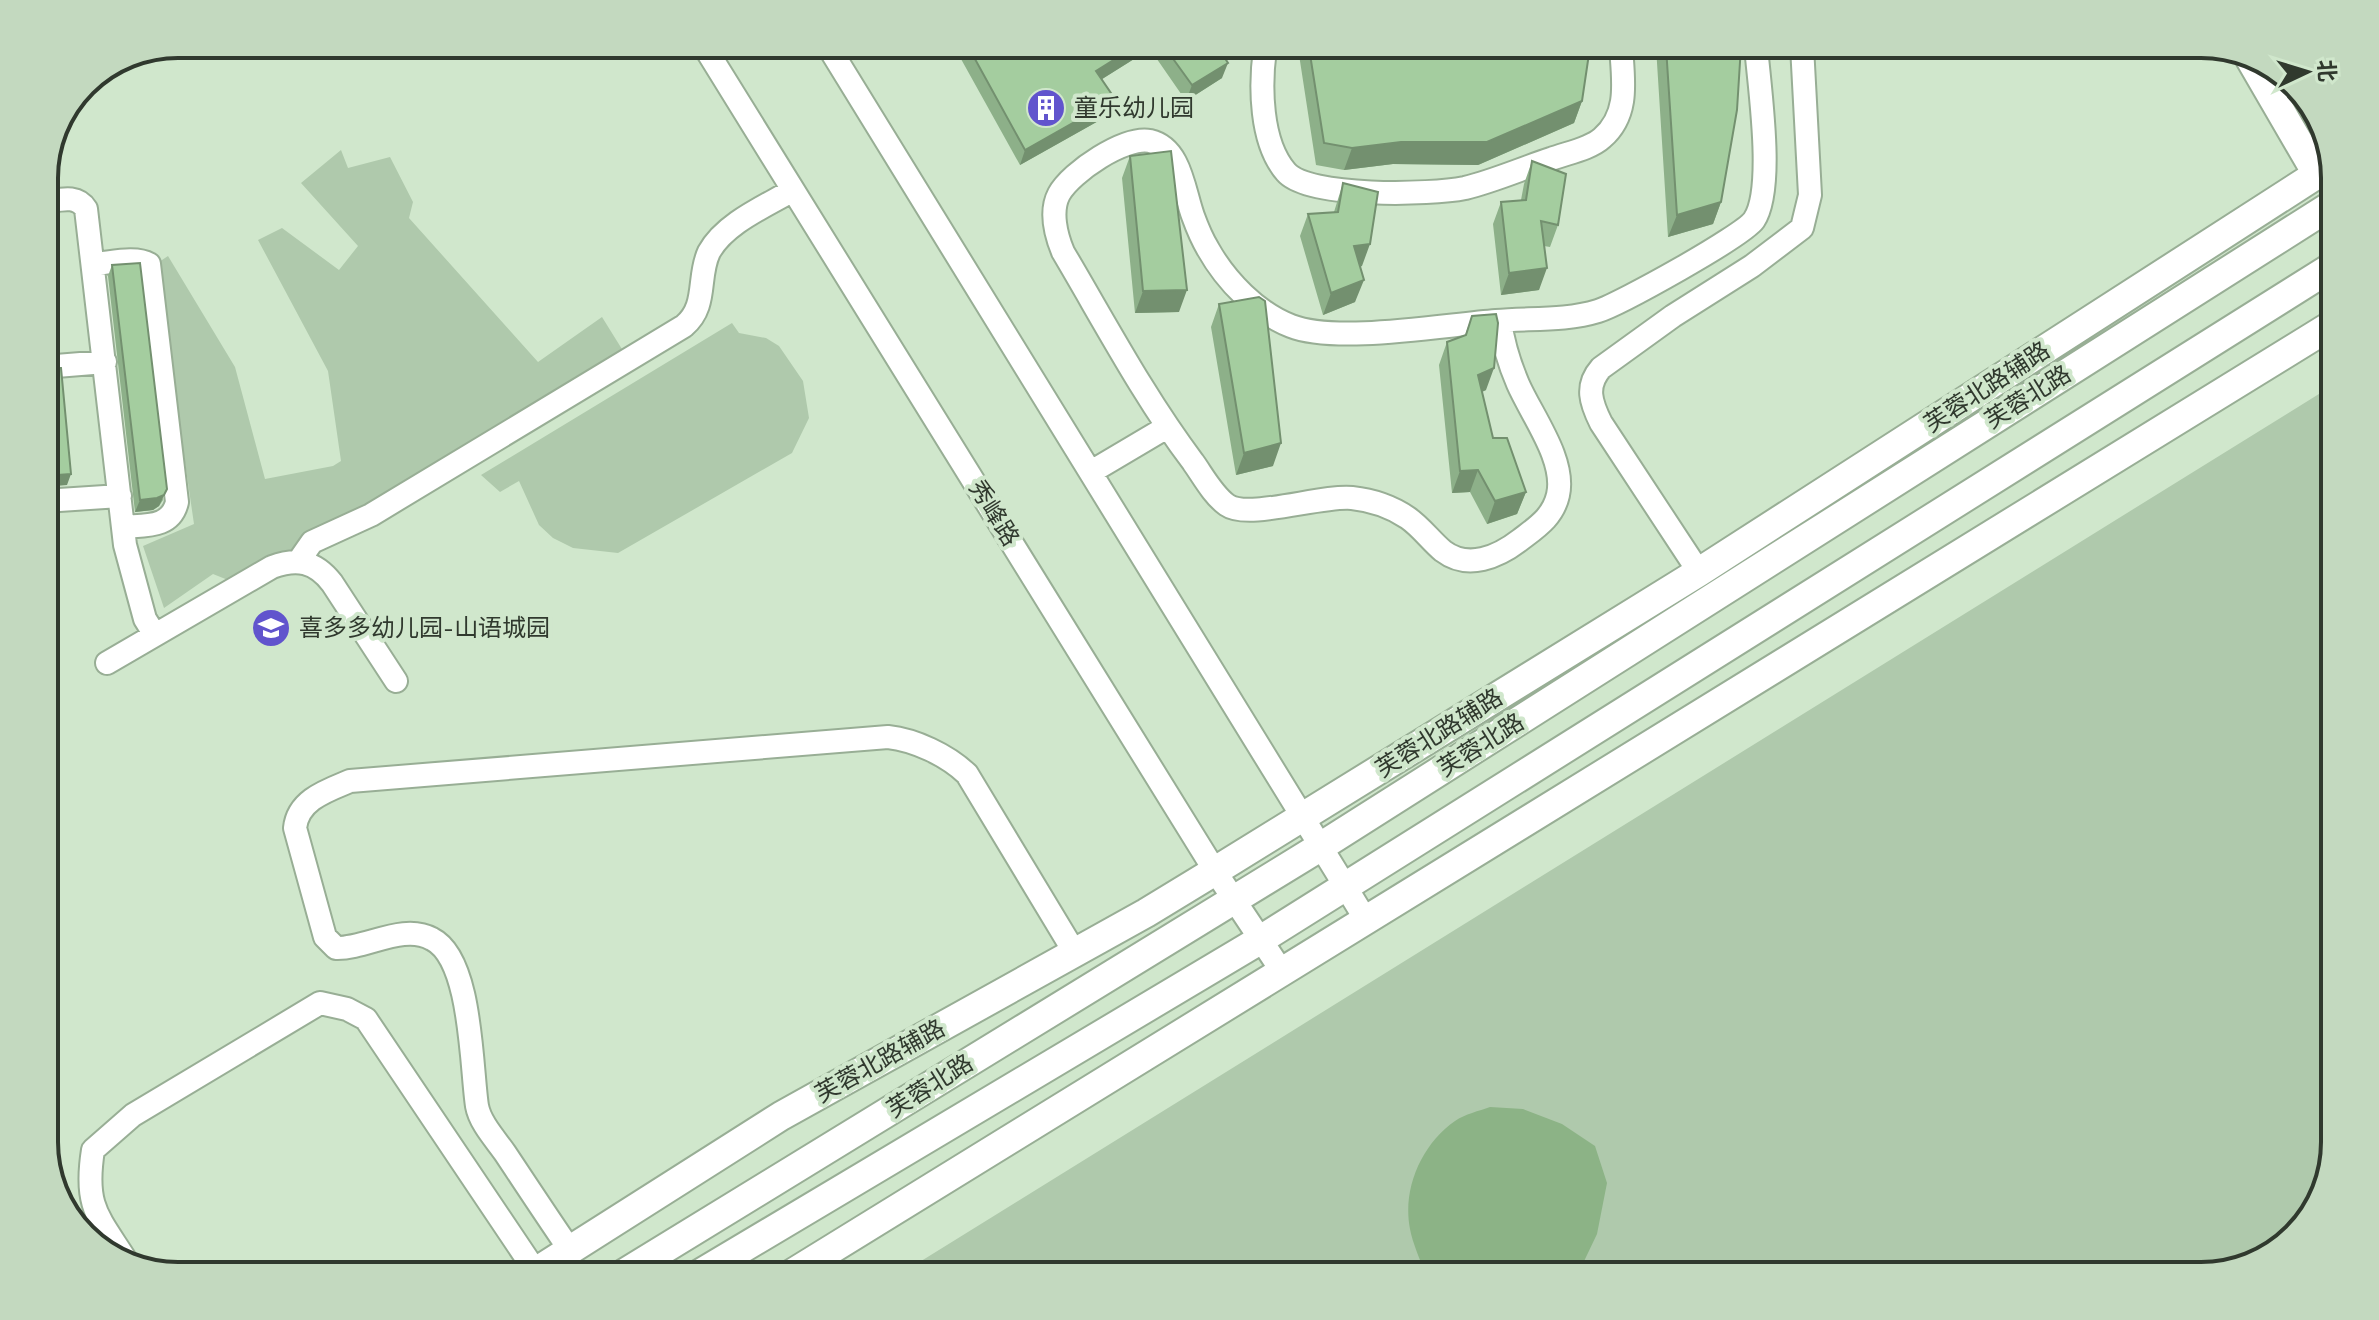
<svg xmlns="http://www.w3.org/2000/svg" width="2379" height="1320" font-family="'Space Grotesk','Noto Sans SC',sans-serif">
<style>
.green{fill:#afc9ac}
.water{fill:#8cb386}
.lines{fill:none;stroke-linecap:round;stroke-linejoin:round}
.minor-casing{stroke:#98ae95;stroke-width:26}
.major-casing{stroke:#98ae95;stroke-width:32}
.minor{stroke:#fff;stroke-width:22}
.major{stroke:#fff;stroke-width:28}
.wall{fill:#8db089}
.shaded-wall{fill:#73906f}
.building{fill:#a4cd9f;stroke:#73906f;stroke-width:2}
.labels{text-anchor:middle;stroke-width:8;stroke-linejoin:round;paint-order:stroke}
.poi-label{font-size:24px;fill:#30392e;stroke:#d0e7cc;text-anchor:start}
.street-label{font-size:24px;fill:#30392e;stroke:#d0e7cc}
.rim{fill:none;stroke:#30392e;stroke-width:4}
</style>
<rect width="100%" height="100%" fill="#d0e7cc"/>
<!-- green -->
<path class="green" d="M341 150 348 168 390 157 413 202 409 218 538 362 602 317 625 354 302 550 233 582 213 574 164 608 143 546 194 524 156 264 168 256 235 367 265 479 333 466 341 461 328 371 258 240 282 228 339 270 358 246 301 183Z
M732 323 739 333 766 338 779 346 803 381 809 418 792 453 618 553 573 548 553 538 539 525 519 481 500 492 481 475Z
M2335 384V1142L2317 1208 2268 1258 2201 1276H897Z"/>
<!-- water -->
<path class="water" d="M1490 1107 1523 1109 1562 1124 1595 1146 1607 1183 1597 1234 1577 1276H1426C1421 1261 1413 1245 1410 1229 1402 1188 1422 1144 1455 1121 1465 1114 1479 1111 1490 1107Z"/>
<g class="lines">
<!-- minor casing -->
<g class="minor-casing">
<path id="minor" d="M1265 49C1260 85 1260 142 1286 172 1308 198 1431 195 1465 188 1494 181 1523 168 1551 159 1567 153 1590 149 1602 138 1630 114 1623 79 1621 47
M707 51 1215 871 1283 973
M831 51 1366 920
M44 202C60 200 77 194 86 209L125 545 145 619 155 635
M94 264C110 263 135 256 149 264L177 502C171 528 146 525 124 527
M1500 321C1503 343 1509 363 1518 384 1532 416 1566 460 1558 495 1553 517 1537 527 1520 540 1498 557 1468 570 1443 551 1431 541 1421 527 1408 518 1392 507 1371 500 1352 498 1321 495 1248 520 1227 505 1213 495 1203 476 1193 462 1144 397 1105 323 1063 252 1056 235 1050 211 1059 194 1071 172 1125 136 1150 141 1181 148 1184 192 1193 216 1197 227 1202 239 1208 249 1226 281 1257 313 1291 326 1337 344 1443 325 1496 321 1529 318 1566 321 1598 311 1620 304 1743 236 1754 220 1775 188 1759 86 1756 46
M44 367 105 362
M1091 472 1167 427
M44 501 120 496
M298 562 312 542 371 515 684 326C708 306 697 277 709 252 725 223 766 206 793 190
M1699 572 1601 423C1591 403 1585 386 1601 368L1673 316 1752 266 1802 228 1810 195 1802 46
M107 663 272 567C297 558 315 561 332 583L396 681
M570 1250C548 1218 527 1186 505 1153 496 1140 480 1123 477 1106 471 1067 472 959 432 939 403 923 366 949 336 948L325 937 295 828C298 800 326 791 350 781L888 737C915 740 947 755 967 774L1075 953
M127 1262C98 1216 84 1207 93 1150L133 1115 320 1003 347 1009 366 1019 536 1272"/>
</g>
<!-- major casing -->
<g class="major-casing">
<path id="major" d="M2249 57 2317 174
M529 1276 781 1116 1146 913 1215 871 1699 572 2333 164
M620 1276 1320 847 2335 203
M696 1276 1260 940 2335 265
M788 1276 2335 323"/>
</g>
<!-- minor -->
<use href="#minor" class="minor"/>
<!-- major -->
<use href="#major" class="major"/>
</g>
<!-- wall -->
<path class="wall" d="M1741 46 1721 202 1713 224 1668 237 1656 47Z
M1590 47 1582 101 1574 123 1478 165 1393 164 1344 170 1316 165 1298 48Z
M1150 49 1102 79 1115 99 1109 115 1020 165 956 50 1219 49 1222 78 1186 101Z
M1130 156 1179 312 1135 313 1122 178Z
M1532 161 1558 225 1550 247 1544 246 1539 290 1501 295 1493 224 1501 202 1521 200 1524 184Z
M1343 183 1362 266 1360 267 1355 302 1323 315 1300 236 1308 214 1334 212Z
M112 265 163 500 159 506 153 510 135 512 108 276Z
M1219 304 1273 466 1236 475 1211 327Z
M1472 316 1486 390 1482 392 1493 438 1526 492 1517 514 1487 524 1470 492 1452 493 1439 365 1447 342 1465 335Z"/>
<!-- shaded-wall -->
<path class="shaded-wall" d="M1131 49H1150L1091 86 1096 71Z
M1228 63 1222 78 1186 101 1192 85Z
M1115 99 1109 115 1020 165 1025 150Z
M1582 101 1574 123 1478 165 1393 164 1344 170 1352 148Z
M1721 202 1713 224 1668 237 1677 215Z
M1370 244 1362 266 1345 268 1354 246Z
M1547 268 1539 290 1501 295 1509 273Z
M1364 280 1355 302 1323 315 1331 293Z
M1187 290 1179 312 1135 313 1143 291Z
M55 341 51 352 44 354V343Z
M1494 368 1486 390 1470 397 1478 375Z
M1281 443 1273 466 1236 475 1244 453Z
M1478 470 1470 492 1452 493 1460 471Z
M71 474 67 485 44 487V476Z
M167 489 159 506 153 510 135 512 140 500Z
M1526 492 1517 514 1487 524 1495 501Z"/>
<!-- building -->
<path class="building" d="M1741 46 1737 110 1721 202 1677 215 1666 47Z
M1590 47 1582 101 1487 142H1401L1352 148 1324 143 1309 48Z
M1131 49 1096 71 1115 99 1025 150 970 50Z
M1166 49H1219L1228 63 1192 85Z
M1171 151 1187 290 1143 291 1130 156Z
M1532 161 1566 174 1558 225 1541 221 1547 268 1509 273 1501 202 1526 200Z
M1343 183 1378 192 1370 244 1354 246 1364 280 1331 293 1308 214 1338 212Z
M44 239 55 341 44 343Z
M140 263 167 489 164 495 157 498 140 500 112 265Z
M1259 297 1265 301 1281 443 1244 453 1219 304Z
M1496 314 1498 323 1494 368 1478 375 1493 438H1507L1526 492 1495 501 1478 470 1460 471 1447 342 1466 335 1472 316Z
M44 368H61L71 474 44 476Z"/>
<!-- icons -->
<defs>
<g id="building-disc" transform="scale(2)"><circle r="9.5" fill="#6154cd" stroke="#d0e7cc"/><path d="M-4-6H4V6H1V3H-1V6H-4ZM-2.5-4.3h1.7v1.8h-1.7ZM.8-4.3h1.7v1.8H.8ZM-2.5-1h1.7V.8h-1.7ZM.8-1h1.7V.8H.8Z" fill="#fff"/></g>
<g id="school-disc" transform="scale(2)"><circle r="9.5" fill="#6154cd" stroke="#d0e7cc"/><path d="M0-5L7-2L0 1L-7-2ZM-4 1L0 2.5L4 1V4Q0 6-4 4Z" fill="#fff"/></g>
</defs>
<g fill-rule="evenodd">
<use href="#building-disc" x="1046" y="108"/>
<use href="#school-disc" x="271" y="628"/>
</g>
<g class="labels">
<!-- poi labels -->
<g class="poi-label">
<text x="1074" y="116">童乐幼儿园</text>
<text x="299" y="636">喜多多幼儿园-山语城园</text>
</g>
<!-- street labels -->
<g class="street-label">
<text transform="translate(1987 387) rotate(-33)" y="8">芙蓉北路辅路</text>
<text transform="translate(2028 397) rotate(-32)" y="8">芙蓉北路</text>
<text transform="translate(994 513) rotate(58)" y="8">秀峰路</text>
<text transform="translate(1439 733) rotate(-32)" y="8">芙蓉北路辅路</text>
<text transform="translate(1481 745) rotate(-32)" y="8">芙蓉北路</text>
<text transform="translate(880 1061) rotate(-29)" y="8">芙蓉北路辅路</text>
<text transform="translate(930 1086) rotate(-32)" y="8">芙蓉北路</text>
</g>
</g>
<!-- crop -->
<path d="M0 0H2379V1320H0ZM178 58H2201A120 120 0 0 1 2321 178V1142A120 120 0 0 1 2201 1262H178A120 120 0 0 1 58 1142V178A120 120 0 0 1 178 58Z" fill="#c3d9bf" fill-rule="evenodd"/>
<path class="rim" d="M178 58H2201A120 120 0 0 1 2321 178V1142A120 120 0 0 1 2201 1262H178A120 120 0 0 1 58 1142V178A120 120 0 0 1 178 58Z"/>
<!-- north arrow -->
<g transform="translate(2307 72) rotate(86)" stroke="#d0e7cc" stroke-width="6" paint-order="stroke">
<path d="M0-6L14 30L0 20L-14 30Z" fill="#30392e"/>
<text y="-12" font-size="22" font-weight="bold" text-anchor="middle" fill="#30392e">北</text>
</g>
</svg>
